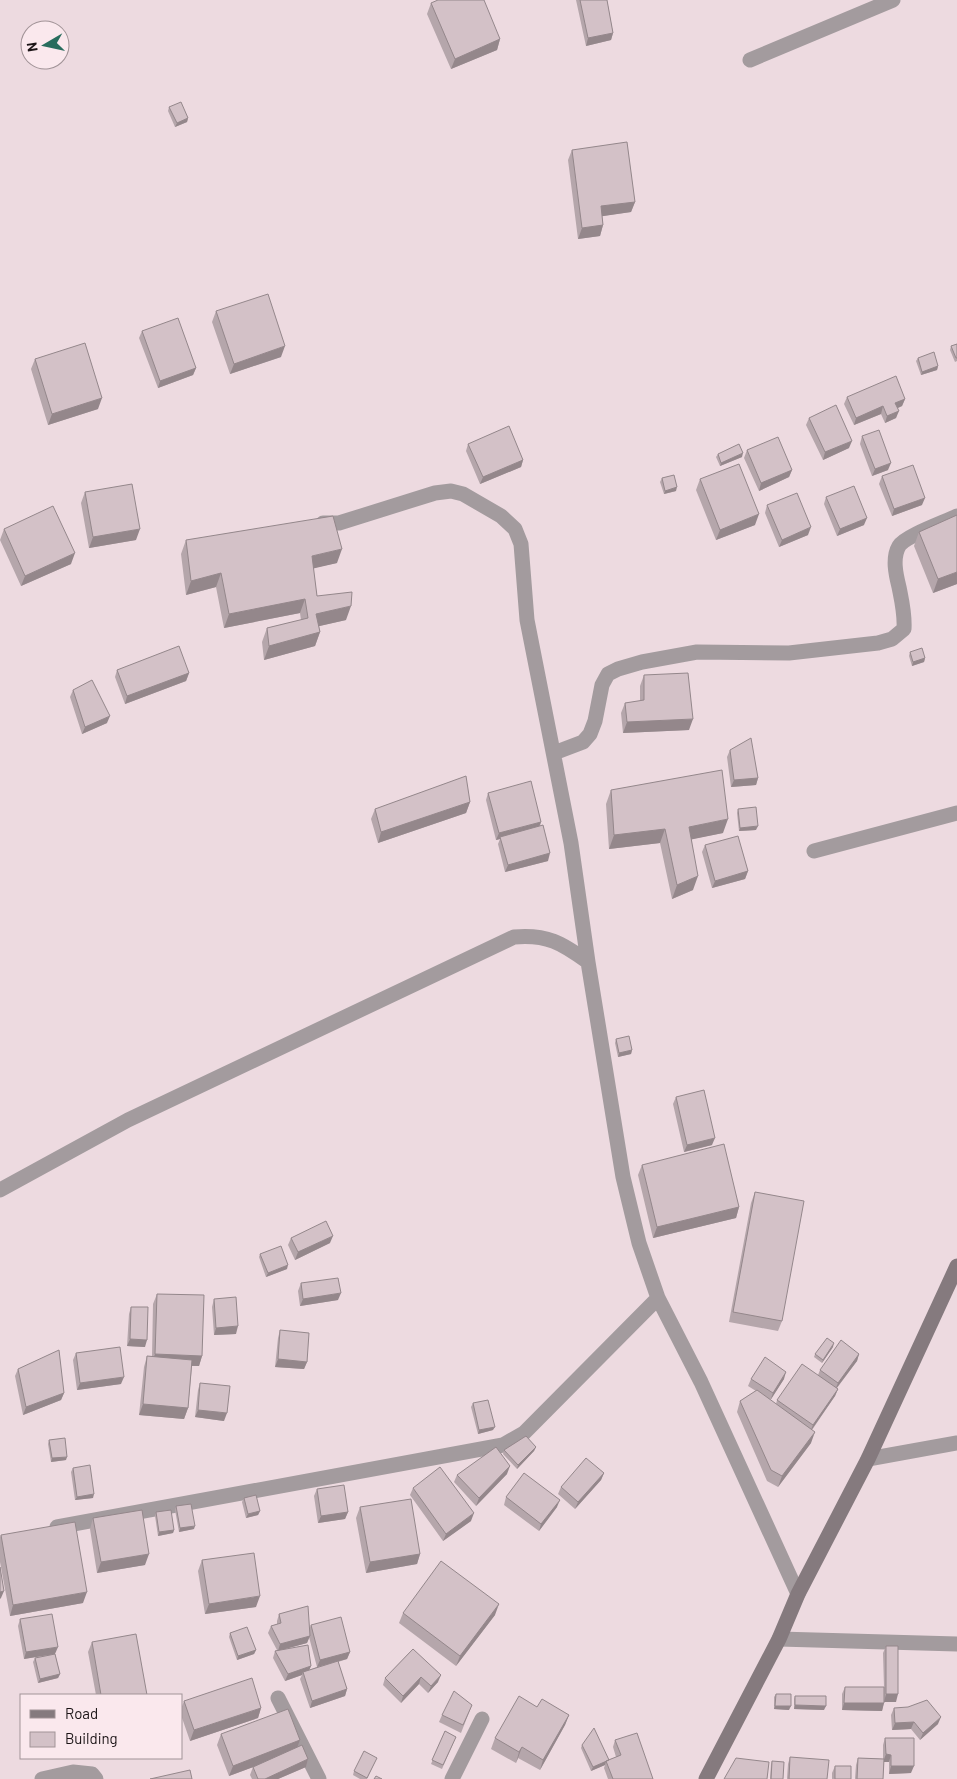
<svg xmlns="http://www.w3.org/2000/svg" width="957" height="1779" font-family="Barlow,sans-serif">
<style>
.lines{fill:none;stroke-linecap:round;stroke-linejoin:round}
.street{stroke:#a39b9e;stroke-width:15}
.secondary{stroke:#857a7e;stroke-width:15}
.wall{fill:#b5a6ab;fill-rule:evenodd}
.shaded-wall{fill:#94878b}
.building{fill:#d3c1c7;stroke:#94878b}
</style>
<rect width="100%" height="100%" fill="#eddae0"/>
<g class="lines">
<!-- street -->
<path class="street" d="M750 60 893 0
M323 523H339L435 493 451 491 463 494 501 516 515 529 521 544 527 620 571 843 588 962 623 1177 639 1243 658 1298 701 1382 798 1594
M554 753 583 742 590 734 595 721 602 685 608 674 618 669 642 662 697 652 789 653 878 643 892 639 904 629C905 614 902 602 899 587 896 575 892 558 899 546 905 536 945 522 957 516
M814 851 957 813
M0 1190 128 1120 514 937C547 934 562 943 588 962
M868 1459 957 1443
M57 1527 503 1445 524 1433 658 1298
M779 1639 957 1644
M278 1698 319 1779
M42 1779 73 1772 92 1774 96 1779
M452 1779 482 1719"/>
<!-- secondary -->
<path class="secondary" d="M706 1779 779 1639 798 1594 868 1459 957 1266"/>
</g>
<!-- wall -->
<path class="wall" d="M576 0H607L613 33 611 40 586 46Z
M431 3 500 39 497 50 451 69 427 14Z
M169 107 188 118 187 122 175 127 168 111Z
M572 150 635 202 631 212 602 216 603 225 600 236 578 239 568 160Z
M216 311 281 357 230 374 212 322Z
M142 331 196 368 193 375 158 388 139 338Z
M957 344V361L955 362 950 350 951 346Z
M918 358 938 366 937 370 921 375 916 361Z
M35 359 98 409 48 425 31 369Z
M847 397 905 399 902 406 898 408 896 418 885 423 881 414 854 425 844 404Z
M809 418 849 448 823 460 806 425Z
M862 436 888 470 872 476 860 444Z
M468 444 523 460 521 467 480 484 466 451Z
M747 450 792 470 789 477 759 491 744 458Z
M718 454 742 457 720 466 716 457Z
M882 476 922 505 892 516 879 484Z
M662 478 676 491 664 494 660 482Z
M700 479 755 525 716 540 696 490Z
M85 492 136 540 89 548 81 503Z
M826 497 864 525 837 536 824 504Z
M767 505 808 535 779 547 765 513Z
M4 529 71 564 21 586 0 540Z
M919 532 957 584 933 593 914 546Z
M186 540 337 563 313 568 317 596 346 620 319 626 320 632 315 646 264 660 262 642 267 628 301 620 300 613 224 628 216 587 186 595 181 554Z
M910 652 925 658 924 662 912 666 909 656Z
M117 670 189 673 186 681 125 704 115 677Z
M644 675 689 730 623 733 621 713 625 703 640 701V686Z
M73 690 107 723 82 734 70 697Z
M730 750 758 778 756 785 731 787 727 757Z
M611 790 723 833 692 839 693 890 672 899 660 843 609 849 606 804Z
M488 793 541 822 540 826 548 861 505 872 498 844 500 839 496 840 486 800Z
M470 802 466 813 378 843 371 819 375 809Z
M738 809 756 830 739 831 737 813Z
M705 845 748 871 745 879 712 888 702 852Z
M616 1039 632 1050 631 1054 618 1057 615 1043Z
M676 1097 712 1145 684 1152 673 1104Z
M642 1165 739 1207 736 1218 653 1238 638 1175Z
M755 1192 782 1321 778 1331 729 1322 751 1203Z
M291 1238 330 1243 295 1260 288 1245Z
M260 1254 287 1269 266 1277 259 1257Z
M301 1283 338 1300 300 1306 298 1291Z
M157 1294 202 1356 199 1366H192L188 1408 184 1419 139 1415 144 1367 147 1356H152L153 1304Z
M214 1299 236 1334 214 1335 212 1307Z
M131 1307 145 1347 127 1346 129 1314Z
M280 1330 307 1362 304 1369 275 1367 278 1338Z
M833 1347 822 1363 814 1357 815 1354Z
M76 1353 121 1384 77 1390 73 1360Z
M859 1354 857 1361 837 1388 838 1389 835 1396 812 1430 811 1443 778 1487 767 1481 737 1412 740 1401 756 1391 748 1386 751 1379H784L770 1400 776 1404 777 1400 818 1375 820 1370Z
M18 1369 64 1393 61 1400 23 1415 15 1376Z
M200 1383 224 1421 195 1417 198 1390Z
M473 1403 493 1430 478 1434 471 1407Z
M49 1440 66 1460 51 1462 48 1444Z
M536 1447 534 1451 517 1469 503 1454 504 1450Z
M73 1468 93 1498 75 1500 71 1472Z
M604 1473 601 1480 575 1509 558 1494 561 1487Z
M507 1474 476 1506 454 1482 457 1475Z
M413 1488 471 1521 443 1541 410 1495Z
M317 1489 348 1512 345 1519 318 1523 314 1496Z
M506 1497 557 1507 539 1531 504 1505Z
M244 1498 260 1511 258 1515 246 1518 242 1502Z
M176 1506 194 1529 179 1532 175 1510Z
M360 1507 420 1554 417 1564 366 1573 356 1518Z
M156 1512 174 1530 173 1533 158 1536 155 1516Z
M93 1518 145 1565 97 1573 90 1529Z
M1 1535 83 1603 10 1616 0 1562V1537Z
M202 1560 256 1607 205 1614 198 1571Z
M403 1613 495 1615 456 1666 399 1623Z
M279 1614 309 1629 311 1625 350 1652 347 1659 338 1662 347 1689 345 1696 310 1708 300 1679 302 1675 285 1681 273 1658 275 1651 277 1650 268 1633 271 1626 277 1624V1621ZM309 1637 317 1667 309 1670 311 1666 285 1649 307 1643Z
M20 1619 55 1654 60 1674 58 1678 38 1683 33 1662 35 1658 47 1655 24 1659 18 1626Z
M230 1633 256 1650 254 1654 237 1660 229 1637Z
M92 1642 147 1695H96L88 1652Z
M886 1646 896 1702H884L882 1711 842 1710V1694L845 1687H884L883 1653Z
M413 1649 438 1682 428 1693 419 1684 401 1703 383 1685 385 1678Z
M776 1694 789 1710 774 1709V1697Z
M795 1696 824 1710 794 1709V1699Z
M184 1701 261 1708 258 1718 190 1741 181 1715V1709Z
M472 1705 461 1733 439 1722 442 1715Z
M537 1707 569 1715 565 1725 540 1770 518 1758 516 1763 491 1749 495 1738Z
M894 1708 938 1724 920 1740 911 1729 892 1730 891 1715Z
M445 1731 456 1737 442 1769 431 1764Z
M221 1734 300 1740 297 1747 308 1759 306 1767 278 1779H252L250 1775 253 1767 256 1766 229 1776 217 1745Z
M885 1738 911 1773 889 1774V1762H884L883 1779H855L856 1765 858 1758 883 1759V1745Z
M615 1740 653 1779H608L604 1768 605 1765 591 1771 581 1748 582 1745 609 1760 616 1757 613 1747Z
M790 1757 827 1779H787L788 1764Z
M772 1761 783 1779H770L771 1764Z
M375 1762 367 1779H360L353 1775 354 1771Z
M835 1766 851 1779H832V1773Z"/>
<!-- shaded-wall -->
<path class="shaded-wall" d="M613 33 611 40 586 46 588 38Z
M500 39 497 50 451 69 455 59Z
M188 118 187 122 175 127 177 123Z
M635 202 631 212 597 217 601 206Z
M603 225 600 236 578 239 582 228Z
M285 346 281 357 230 374 234 364Z
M938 366 937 370 921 375 922 372Z
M196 368 193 375 158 388 160 381Z
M102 398 98 409 48 425 52 414Z
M905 399 902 406 893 410 895 403Z
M883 406 881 414 854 425 856 418Z
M899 411 896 418 885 423 887 416Z
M852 441 849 448 823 460 825 452Z
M743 453 742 457 720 466 721 463Z
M523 460 521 467 480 484 483 477Z
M891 463 888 470 872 476 875 469Z
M792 470 789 477 759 491 761 483Z
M677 487 676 491 664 494 665 491Z
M925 498 922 505 892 516 894 509Z
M759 514 755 525 716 540 720 530Z
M867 518 864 525 837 536 840 529Z
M811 527 808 535 779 547 782 540Z
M140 529 136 540 89 548 93 537Z
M342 549 337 563 307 570 312 556Z
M75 553 71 564 21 586 25 576Z
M957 572V584L933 593 938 579Z
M221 573 216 587 186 595 191 581Z
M305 599 300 613 224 628 229 614Z
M351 606 346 620 311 628 316 614Z
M320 632 315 646 264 660 269 646Z
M925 658 924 662 912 666 913 662Z
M189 673 186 681 125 704 127 696Z
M110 716 107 723 82 734 85 727Z
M693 719 689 730 623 733 627 722Z
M758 778 756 785 731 787 734 780Z
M470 802 466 813 378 843 381 832Z
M728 819 723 833 684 841 689 827Z
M541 822 538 829 500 837V839L496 840 499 833Z
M758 826 756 830 739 831 740 828Z
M665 829 660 843 609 849 614 835Z
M550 853 548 861 505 872 508 865Z
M748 871 745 879 712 888 715 881Z
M698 876 693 890 672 899 677 885Z
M632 1050 631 1054 618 1057 619 1053Z
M715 1138 712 1145 684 1152 687 1145Z
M739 1207 736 1218 653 1238 657 1227Z
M333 1236 330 1243 295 1260 298 1252Z
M288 1265 287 1269 266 1277 268 1273Z
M341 1293 338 1300 300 1306 303 1299Z
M238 1326 236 1334 214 1335 216 1328Z
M130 1339 147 1340 145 1347 127 1346Z
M834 1343 833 1347 822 1363 823 1360Z
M155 1354 202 1356 199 1366 151 1365Z
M859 1354 857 1361 835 1390 838 1383Z
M278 1359 307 1362 304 1369 275 1367Z
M786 1372 784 1379 770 1401 773 1393Z
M124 1377 121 1384 77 1390 80 1383Z
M838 1389 835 1396 810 1432 813 1425Z
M64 1393 61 1400 23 1415 26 1407Z
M143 1404 188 1408 184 1419 139 1415Z
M198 1410 227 1413 224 1421 195 1417Z
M495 1427 493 1430 478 1434 479 1430Z
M815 1432 811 1443 778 1487 782 1476Z
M536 1447 534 1451 517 1469 518 1465Z
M67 1457 66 1460 51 1462 52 1458Z
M510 1466 507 1474 476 1506 479 1498Z
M604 1473 601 1480 575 1509 578 1502Z
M94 1494 93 1498 75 1500 77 1497Z
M560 1500 557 1507 539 1531 541 1524Z
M260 1511 258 1515 246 1518 248 1514Z
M348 1512 345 1519 318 1523 321 1516Z
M474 1513 471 1521 443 1541 446 1534Z
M195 1526 194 1529 179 1532 180 1528Z
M174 1530 173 1533 158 1536 159 1532Z
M149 1554 145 1565 97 1573 101 1562Z
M420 1554 417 1564 366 1573 370 1562Z
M4 1591 1 1598 0 1599V1592Z
M87 1592 83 1603 10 1616 13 1605Z
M260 1596 256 1607 205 1614 209 1604Z
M499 1604 495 1615 456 1666 460 1656Z
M310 1636 307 1643 278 1651 280 1644Z
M58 1647 55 1654 24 1659 26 1652Z
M256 1650 254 1654 237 1660 238 1656Z
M350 1652 347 1659 317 1667 320 1660Z
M311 1666 308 1673 303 1672 302 1675 285 1681 288 1674Z
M60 1674 58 1678 38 1683 40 1679Z
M441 1675 438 1682 428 1693 431 1686Z
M421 1677 419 1684 401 1703 403 1696Z
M347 1689 345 1696 310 1708 312 1701Z
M886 1694H898L896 1702H884Z
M844 1703H884L882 1711 842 1710Z
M795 1705 826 1706 824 1710 794 1709Z
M775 1706H791L789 1710 774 1709Z
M261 1708 258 1718 190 1741 194 1730Z
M569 1715 565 1725 540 1770 543 1760Z
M941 1717 938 1724 920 1740 923 1733Z
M914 1722 911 1729 892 1730 895 1723Z
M300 1740 296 1751 229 1776 233 1766Z
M522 1747 518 1758 516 1763 519 1752Z
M886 1754 891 1755 889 1762H883Z
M308 1759 306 1767 278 1779H265Z
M606 1761 605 1765 591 1771 593 1767Z
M891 1766H914L911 1773 889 1774Z"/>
<!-- building -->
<path class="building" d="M438 0H484L500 39 455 59 431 3Z
M580 0H607L613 33 588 38Z
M181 102 188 118 177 123 169 107Z
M627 142 635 202 601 206 603 225 582 228 572 150Z
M268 294 285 346 234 364 216 311Z
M178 318 196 368 160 381 142 331Z
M85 343 102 398 52 414 35 359Z
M957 344V358H956L951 346Z
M934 352 938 366 922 372 918 358Z
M896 376 905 399 895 403 899 411 887 416 883 406 856 418 847 397Z
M836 405 852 441 825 452 809 418Z
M509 426 523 460 483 477 468 444Z
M879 430 891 463 875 469 862 436Z
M778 437 792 470 761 483 747 450Z
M739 444 743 453 721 463 718 454Z
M739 464 759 514 720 530 700 479Z
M913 465 925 498 894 509 882 476Z
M674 475 677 487 665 491 662 478Z
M132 484 140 529 93 537 85 492Z
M854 486 867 518 840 529 826 497Z
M797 493 811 527 782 540 767 505Z
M53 506 75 553 25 576 4 529Z
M957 515V572L938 579 919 532Z
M333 516 342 549 312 556 317 596 352 592 351 606 316 614 320 632 269 646 267 628 308 618 305 599 229 614 221 573 191 581 186 540Z
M179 646 189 673 127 696 117 670Z
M922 648 925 658 913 662 910 652Z
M688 673 693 719 627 722 625 703 644 700V675Z
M92 680 110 716 85 727 73 690Z
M751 738 758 778 734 780 730 750Z
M722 770 728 819 689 827 698 876 677 885 665 829 614 835 611 790Z
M466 776 470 802 381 832 375 809Z
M531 781 541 822 499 833 488 793Z
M756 807 758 826 740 828 738 809Z
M543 825 550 853 508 865 500 837Z
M738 836 748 871 715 881 705 845Z
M629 1036 632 1050 619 1053 616 1039Z
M704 1090 715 1138 687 1145 676 1097Z
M724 1144 739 1207 657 1227 642 1165Z
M755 1192 804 1201 782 1321 733 1312Z
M326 1221 333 1236 298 1252 291 1238Z
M281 1246 288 1265 268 1273 260 1254Z
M338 1278 341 1293 303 1299 301 1283Z
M157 1294 204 1295 202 1356 155 1354Z
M236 1297 238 1326 216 1328 214 1299Z
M131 1307H148L147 1340 130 1339Z
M280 1330 309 1333 307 1362 278 1359Z
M827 1338 834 1343 823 1360 815 1354Z
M841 1340 859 1354 838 1383 820 1370Z
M120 1347 124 1377 80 1383 76 1353Z
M59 1350 64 1393 26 1407 18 1369Z
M147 1356 192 1360 188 1408 143 1404Z
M765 1357 786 1372 773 1393 751 1379Z
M802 1364 838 1389 813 1425 777 1400Z
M200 1383 230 1386 227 1413 198 1410Z
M757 1390 815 1432 782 1476 771 1470 740 1401Z
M488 1400 495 1427 479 1430 473 1403Z
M526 1436 536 1447 518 1465 504 1450Z
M65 1438 67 1457 52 1458 49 1440Z
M496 1447 510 1466 479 1498 457 1475Z
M586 1458 604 1473 578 1502 561 1487Z
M90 1465 94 1494 77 1497 73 1468Z
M440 1467 474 1513 446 1534 413 1488Z
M524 1473 560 1500 541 1524 506 1497Z
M344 1485 348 1512 321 1516 317 1489Z
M256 1495 260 1511 248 1514 244 1498Z
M411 1499 420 1554 370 1562 360 1507Z
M191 1504 195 1526 180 1528 176 1506Z
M142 1510 149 1554 101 1562 93 1518Z
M171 1510 174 1530 159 1532 156 1512Z
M75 1522 87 1592 13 1605 1 1535Z
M254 1553 260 1596 209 1604 202 1560Z
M441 1561 499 1604 460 1656 403 1613Z
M0 1567 4 1591 0 1592Z
M308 1606 310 1636 280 1644 271 1626 281 1623 279 1614Z
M52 1614 58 1647 26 1652 20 1619Z
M341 1617 350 1652 320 1660 311 1625Z
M247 1627 256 1650 238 1656 230 1633Z
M136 1634 147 1695H101L92 1642Z
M308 1645 311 1666 288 1674 275 1651Z
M886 1646H898V1694H886Z
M413 1649 441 1675 431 1686 421 1677 403 1696 385 1678Z
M55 1654 60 1674 40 1679 35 1658Z
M338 1661 347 1689 312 1701 303 1672Z
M252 1678 261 1708 194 1730 184 1701Z
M845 1687H884V1703H844Z
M454 1691 472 1705 463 1725 442 1715Z
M776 1694H791V1706H775Z
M519 1696 537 1707 542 1699 569 1715 543 1760 522 1747 519 1752 495 1738Z
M795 1696H826V1706L795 1705Z
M927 1700 941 1717 923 1733 914 1722 895 1723 894 1708 908 1707Z
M288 1709 300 1740 233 1766 221 1734Z
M594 1728 609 1760 593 1767 582 1745Z
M445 1731 456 1737 443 1765 432 1760Z
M637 1733 653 1779H613L606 1761 621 1755 615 1740Z
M885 1738H914V1766H891V1755L886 1754Z
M302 1745 308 1759 265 1779H258L253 1767Z
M364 1751 377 1758 367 1778 354 1771Z
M790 1757 829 1760 827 1779H789Z
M736 1758 769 1762 767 1779H724Z
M858 1758 884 1759 883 1779H857Z
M772 1761 784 1762 783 1779H771Z
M835 1766H851V1779H835Z
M190 1770 192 1779H150Z
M376 1776 382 1779H374Z"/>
<!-- legend -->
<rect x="20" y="1694" width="162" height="65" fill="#fae8ed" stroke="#a19397"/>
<rect x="30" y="1710" width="25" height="8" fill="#857a7e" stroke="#a19397"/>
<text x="65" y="1719" font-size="15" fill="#1b1416">Road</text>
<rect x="30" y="1732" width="25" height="15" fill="#d3c1c7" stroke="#a19397"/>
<text x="65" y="1744" font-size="15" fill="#1b1416">Building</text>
<!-- north arrow -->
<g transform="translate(45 45) rotate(261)"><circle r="24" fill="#fae8ed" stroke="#a19397"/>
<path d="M0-4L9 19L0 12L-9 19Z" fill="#286c5d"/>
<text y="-8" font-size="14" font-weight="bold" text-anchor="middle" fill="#1b1416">N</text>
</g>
</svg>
